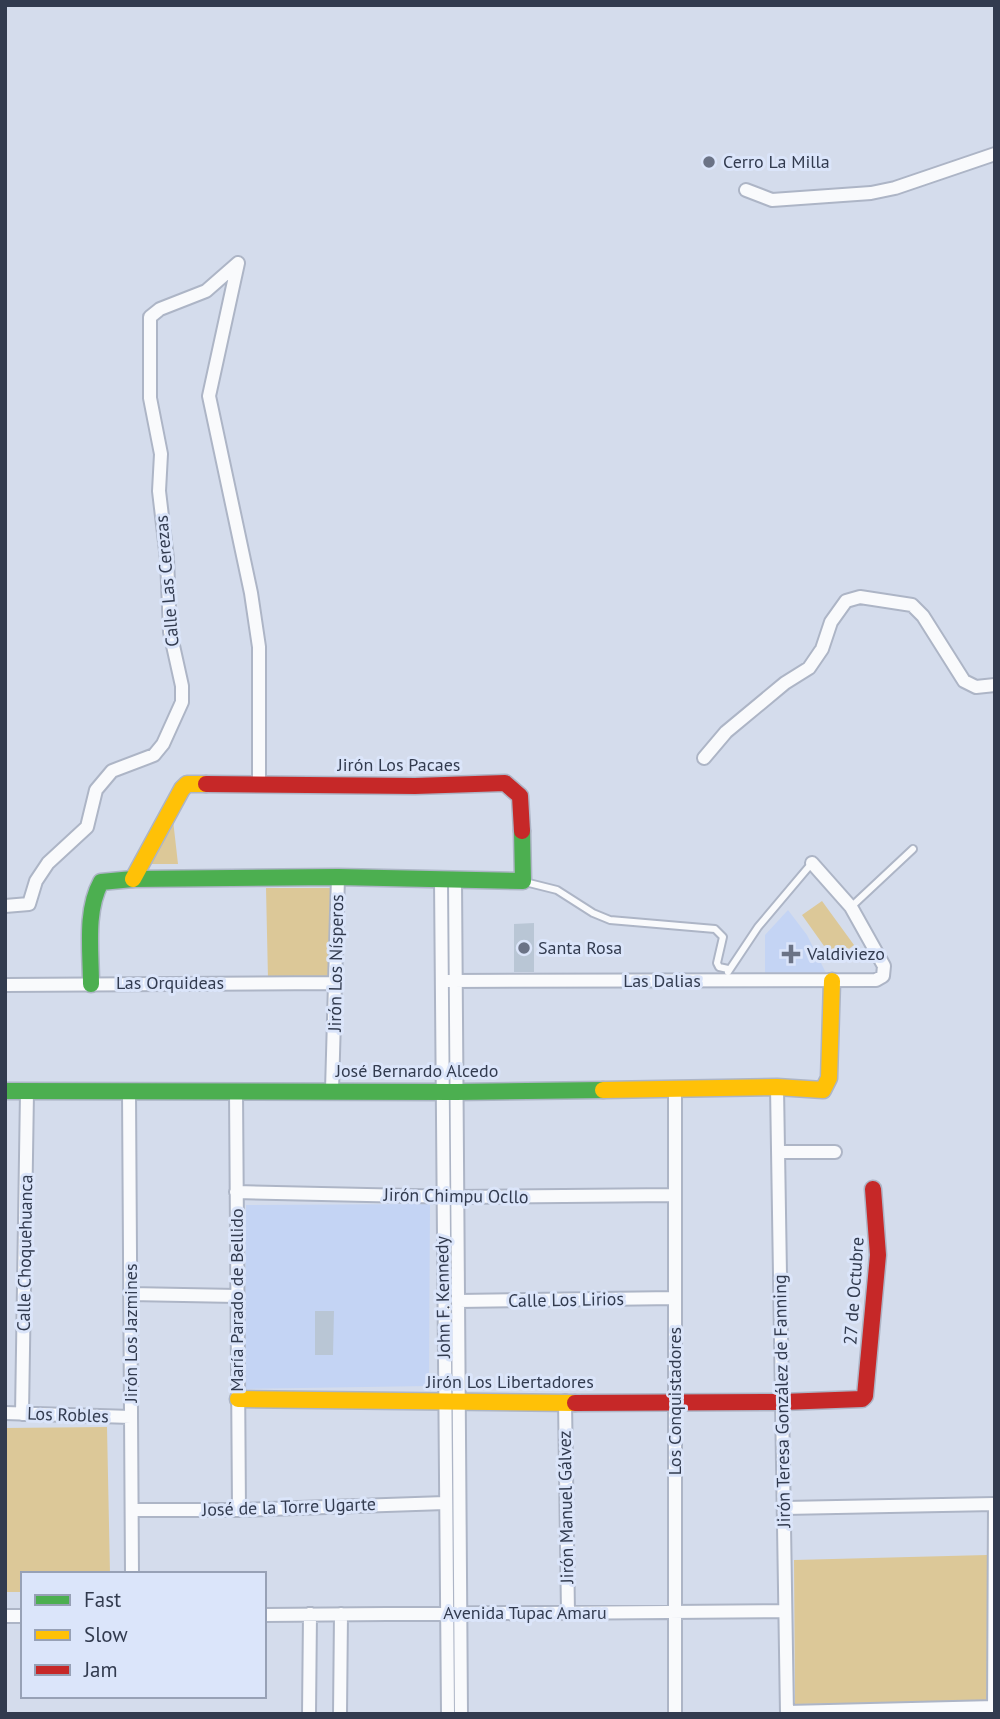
<svg xmlns="http://www.w3.org/2000/svg" width="1000" height="1719" font-family="'PT Sans',sans-serif">
<style>
.built{fill:#c4d4f4}
.green{fill:#dcc898}
.building{fill:#b9c6d5}
.lines{fill:none;stroke-linecap:round;stroke-linejoin:round}
.lane-casing{stroke:#adb5c6;stroke-width:10}
.street-casing{stroke:#adb5c6;stroke-width:16}
.fast-casing{stroke:#adb5c6;stroke-width:19}
.slow-casing{stroke:#adb5c6;stroke-width:19}
.jam-casing{stroke:#adb5c6;stroke-width:19}
.lane{stroke:#f9fafc;stroke-width:6}
.street{stroke:#f9fafc;stroke-width:12}
.fast{stroke:#4caf50;stroke-width:16}
.slow{stroke:#ffc107;stroke-width:16}
.jam{stroke:#c62828;stroke-width:16}
.poi-dot{fill:#6b7386;stroke:#dbe5fa;stroke-width:2.5}
.labels{text-anchor:middle;stroke-width:6;stroke-linejoin:round;paint-order:stroke}
.poi-label{font-size:18px;fill:#323b4f;stroke:#dbe5fa;text-anchor:start}
.street-label{font-size:18px;fill:#323b4f;stroke:#dbe5fa}
</style>
<rect width="100%" height="100%" fill="#d4dcec"/>
<!-- built -->
<path class="built" d="M788 910 807 935 826 973 765 974V935Z
M430 1204 429 1386 245 1389 246 1205Z"/>
<!-- green -->
<path class="green" d="M172 811 178 864H142Z
M266 888H334V978L268 979Z
M822 901 854 945 834 960 802 915Z
M107 1427 110 1574H23V1592H5V1428Z
M987 1555 989 1702 795 1704 794 1560Z"/>
<!-- building -->
<path class="building" d="M534 923V972H514V924Z
M315 1311H334L333 1355H315Z"/>
<g class="lines">
<!-- lane casing -->
<g class="lane-casing">
<path id="lane" d="M525 882 557 890 593 913 610 920 715 929 723 937 717 963 719 967 728 969
M851 907 913 849
M728 972 758 927 812 863"/>
</g>
<!-- street casing -->
<g class="street-casing">
<path id="street" d="M746 190 772 200 871 193 895 188 995 154
M238 263 209 396 251 593 259 647V783
M704 758 726 732 785 683 809 668 822 649 831 622 846 601 860 597 912 605 923 616 964 681 976 687 995 685
M441 880 448 1714
M455 880 461 1714
M5 906 29 904 36 881 48 863 87 827 96 790 112 771 154 755 163 744 182 702V686L170 632 167 559 159 491 161 454 150 398V317L160 309 206 291 238 263
M448 981 876 980 883 976 884 966 851 907 812 863
M5 985 335 983
M777 1087 787 1714
M332 1090 338 877
M236 1091 239 1510
M129 1092 132 1574
M778 1152H835
M236 1192 457 1197 675 1195
M130 1294 237 1296
M458 1301 675 1298
M565 1401 568 1613
M5 1413 131 1417
M22 1414 27 1092
M784 1508 995 1504 994 1714
M132 1510H239L445 1503
M264 1615 785 1611
M5 1616H23
M787 1712 995 1707
M309 1714 310 1614
M340 1714 341 1614
M675 1714V1088"/>
</g>
<!-- fast casing -->
<g class="fast-casing">
<path id="fast" d="M91 984C91 952 85 911 101 882L133 879 338 877 523 881 522 831
M5 1091 456 1092 603 1090"/>
</g>
<!-- slow casing -->
<g class="slow-casing">
<path id="slow" d="M133 879 182 789 187 784H206
M603 1090 777 1087 823 1090 829 1078 832 981
M238 1399 575 1403"/>
</g>
<!-- jam casing -->
<g class="jam-casing">
<path id="jam" d="M206 784 415 786 505 783 520 796 522 831
M575 1403 782 1402 862 1399 865 1396 878 1255 873 1189"/>
</g>
<!-- lane -->
<use href="#lane" class="lane"/>
<!-- street -->
<use href="#street" class="street"/>
<!-- fast -->
<use href="#fast" class="fast"/>
<!-- slow -->
<use href="#slow" class="slow"/>
<!-- jam -->
<use href="#jam" class="jam"/>
</g>
<!-- markers -->
<g class="poi-dot">
<circle cx="709" cy="162" r="7"/>
<circle cx="524" cy="948" r="7"/>
<path d="M787.5 943.5h7v7h7v7h-7v7h-7v-7h-7v-7h7z"/>
</g>
<g class="labels">
<!-- poi labels -->
<g class="poi-label">
<text x="723" y="168">Cerro La Milla</text>
<text x="538" y="954">Santa Rosa</text>
<text x="807" y="960">Valdiviezo</text>
</g>
<!-- street labels -->
<g class="street-label">
<text transform="translate(167 581) rotate(-95)" y="6">Calle Las Cerezas</text>
<text x="399" y="771">Jirón Los Pacaes</text>
<text transform="translate(336 963) rotate(-89)" y="6">Jirón Los Nísperos</text>
<text x="662" y="987">Las Dalias</text>
<text x="170" y="989">Las Orquideas</text>
<text x="417" y="1077">José Bernardo Alcedo</text>
<text transform="translate(456 1196) rotate(1)" y="6">Jirón Chimpu Ocllo</text>
<text transform="translate(25 1253) rotate(-89)" y="6">Calle Choquehuanca</text>
<text transform="translate(854 1291) rotate(-86)" y="6">27 de Octubre</text>
<text transform="translate(443 1297) rotate(-91)" y="6">John F. Kennedy</text>
<text transform="translate(237 1300) rotate(-90)" y="6">María Parado de Bellido</text>
<text transform="translate(566 1300) rotate(-1)" y="6">Calle Los Lirios</text>
<text transform="translate(131 1333) rotate(-90)" y="6">Jirón Los Jazmines</text>
<text x="510" y="1388">Jirón Los Libertadores</text>
<text transform="translate(675 1401) rotate(-90)" y="6">Los Conquistadores</text>
<text transform="translate(782 1401) rotate(-91)" y="6">Jirón Teresa González de Fanning</text>
<text transform="translate(68 1415) rotate(2)" y="6">Los Robles</text>
<text transform="translate(289 1507) rotate(-2)" y="6">José de la Torre Ugarte</text>
<text transform="translate(566 1507) rotate(-91)" y="6">Jirón Manuel Gálvez</text>
<text x="525" y="1619">Avenida Tupac Amaru</text>
</g>
</g>
<!-- border -->
<rect width="1000" height="1719" fill="none" stroke="#323b4f" stroke-width="14"/>
<!-- legend -->
<rect x="21" y="1572" width="245" height="126" fill="#dbe5fa" stroke="#97a1b6" stroke-width="2"/>
<rect x="35" y="1595" width="35" height="10" fill="#4caf50" stroke="#97a1b6" stroke-width="2"/>
<text x="84" y="1607" font-size="21" fill="#323b4f">Fast</text>
<rect x="35" y="1630" width="35" height="10" fill="#ffc107" stroke="#97a1b6" stroke-width="2"/>
<text x="84" y="1642" font-size="21" fill="#323b4f">Slow</text>
<rect x="35" y="1665" width="35" height="10" fill="#c62828" stroke="#97a1b6" stroke-width="2"/>
<text x="84" y="1677" font-size="21" fill="#323b4f">Jam</text>
</svg>
